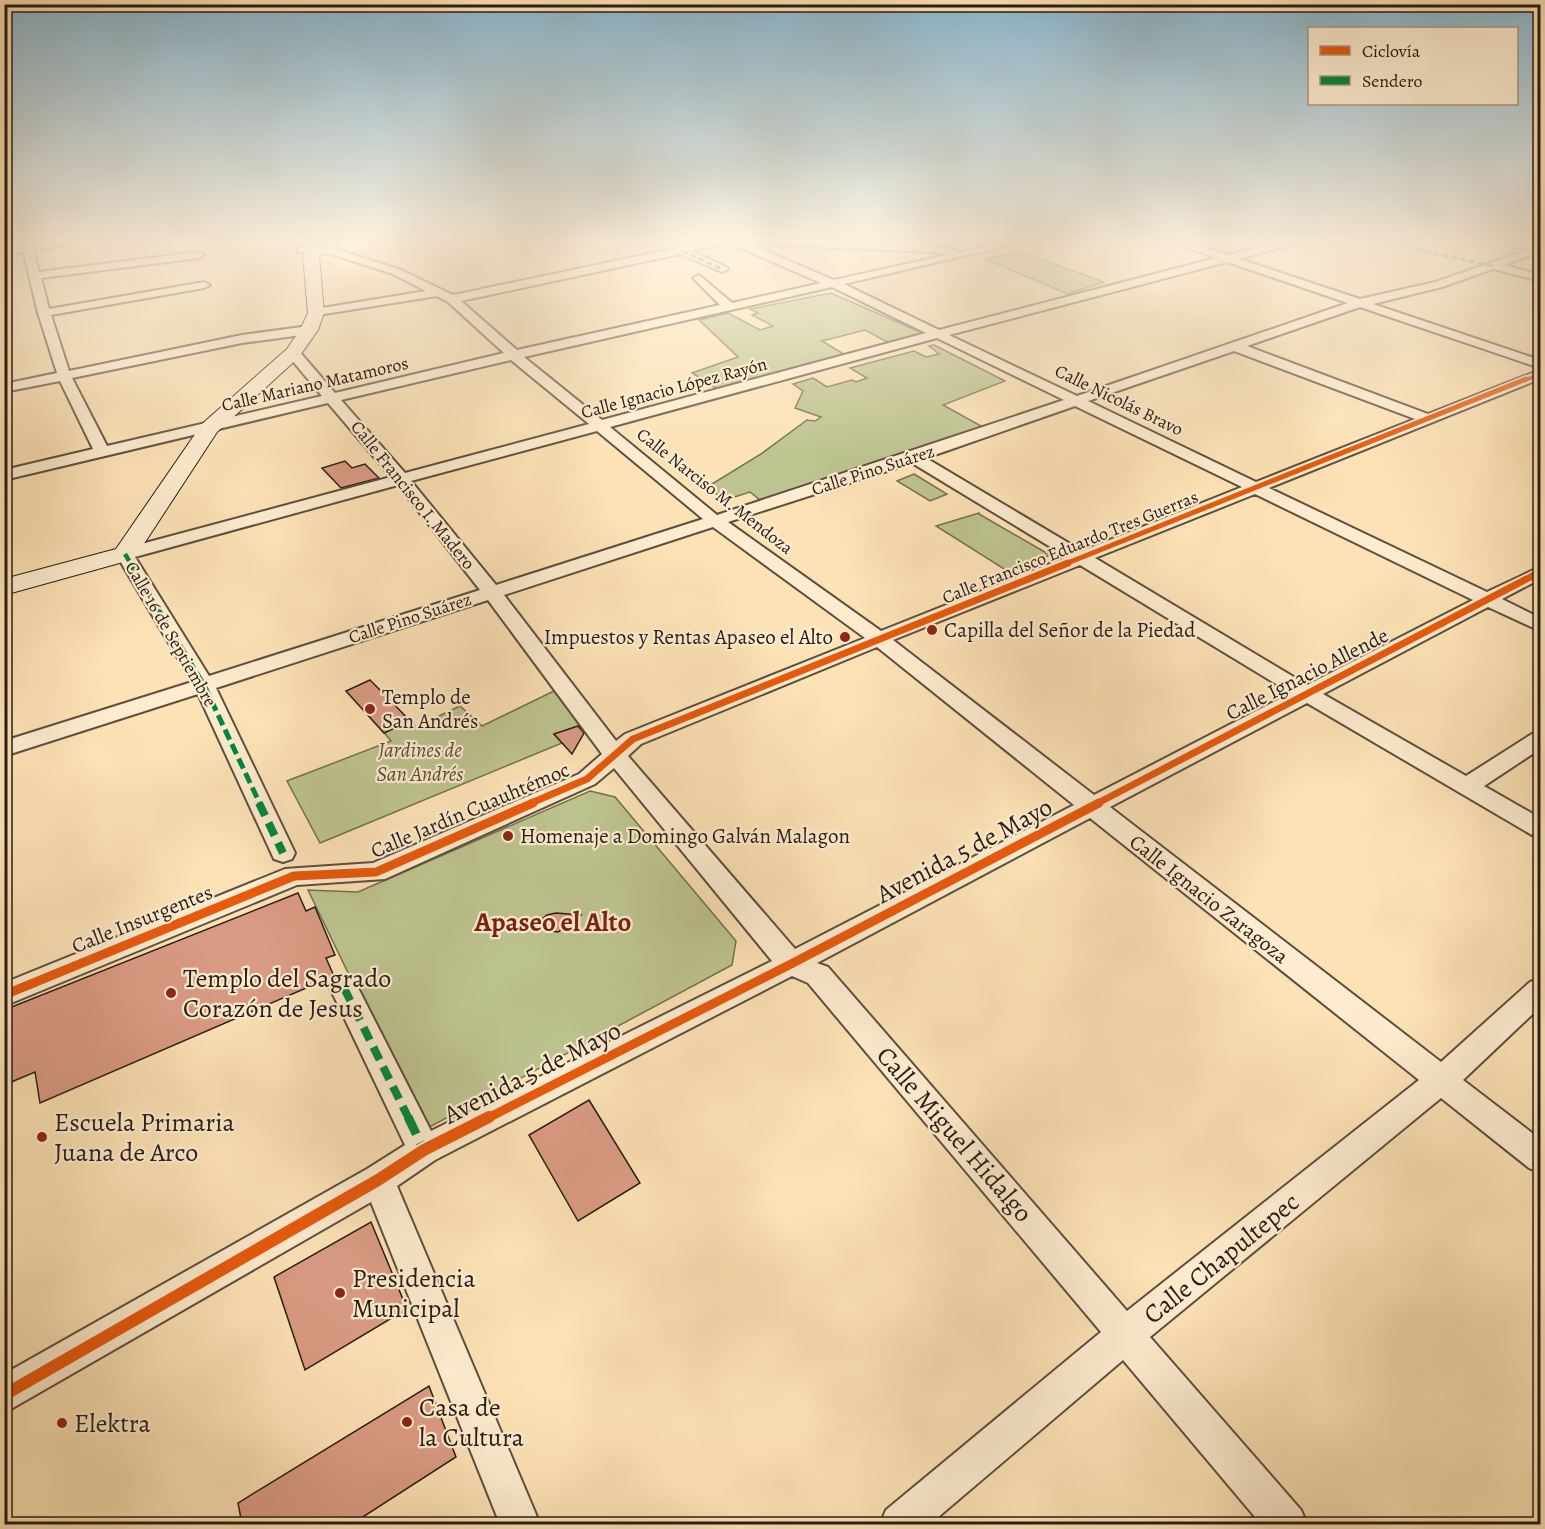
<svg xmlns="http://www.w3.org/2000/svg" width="1545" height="1529" font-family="Alegreya,serif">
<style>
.green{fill:#bdc48f;stroke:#727052;stroke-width:1.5}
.building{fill:#da9b84;stroke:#281c15;stroke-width:1.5}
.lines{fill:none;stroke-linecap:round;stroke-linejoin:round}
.street-casing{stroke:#5d4e3d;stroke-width:4}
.secondary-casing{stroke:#281c15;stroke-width:2}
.primary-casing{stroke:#281c15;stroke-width:3}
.street{fill:#fdeccf;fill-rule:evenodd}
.secondary{fill:#fdeccf;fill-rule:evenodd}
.primary{fill:#eec17a;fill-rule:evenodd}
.quiet-far4{stroke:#00873e;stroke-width:3;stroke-dasharray:6 3;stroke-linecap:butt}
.quiet-far3{stroke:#00873e;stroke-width:4.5;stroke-dasharray:8 4.5;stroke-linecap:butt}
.quiet-far2{stroke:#00873e;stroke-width:5;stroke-dasharray:11 5;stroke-linecap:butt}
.quiet-far1{stroke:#00873e;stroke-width:8;stroke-dasharray:14 8;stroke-linecap:butt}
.quiet{stroke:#00873e;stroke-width:9;stroke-dasharray:19 9;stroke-linecap:butt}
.cycleway-far4-casing{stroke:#fdeccf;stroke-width:6}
.cycleway-far3-casing{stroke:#fdeccf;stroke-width:8}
.cycleway-far2-casing{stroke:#fdeccf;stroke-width:10}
.cycleway-far1-casing{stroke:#fdeccf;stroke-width:13}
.cycleway-casing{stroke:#fdeccf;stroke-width:16}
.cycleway-far4{stroke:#e8590c;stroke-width:4}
.cycleway-far3{stroke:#e8590c;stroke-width:5}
.cycleway-far2{stroke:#e8590c;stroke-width:7}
.cycleway-far1{stroke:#e8590c;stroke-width:9}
.cycleway{stroke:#e8590c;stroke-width:12}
.poi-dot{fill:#8f2418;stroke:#fdeccf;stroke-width:2}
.labels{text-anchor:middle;stroke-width:4.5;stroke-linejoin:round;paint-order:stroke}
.far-street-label{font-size:18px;fill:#281c15;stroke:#fdeccf}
.poi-label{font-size:21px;fill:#281c15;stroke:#fdeccf;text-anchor:start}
.street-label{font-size:21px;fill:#281c15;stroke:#fdeccf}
.park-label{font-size:21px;font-style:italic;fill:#554e3a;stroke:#fdeccf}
.near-street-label{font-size:26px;fill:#281c15;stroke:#fdeccf}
.near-poi-label{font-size:26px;fill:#281c15;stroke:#fdeccf;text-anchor:start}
.district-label{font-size:27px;font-weight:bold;fill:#7a1f14;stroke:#fdeccf}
</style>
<rect width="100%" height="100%" fill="#fce2b5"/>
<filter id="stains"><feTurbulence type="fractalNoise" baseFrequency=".00333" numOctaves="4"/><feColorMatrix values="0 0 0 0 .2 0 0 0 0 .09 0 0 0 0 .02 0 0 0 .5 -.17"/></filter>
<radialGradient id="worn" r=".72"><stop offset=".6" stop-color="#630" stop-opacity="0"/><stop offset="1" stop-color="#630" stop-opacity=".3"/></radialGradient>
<!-- green -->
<path class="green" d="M1021 252 1104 282 1068 294 985 259Z
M831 293 927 335 891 344 865 330 822 341 847 356 720 391 692 373 738 357 699 320 728 313 760 330 773 326 752 315 758 313 750 309Z
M934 345 1005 381 943 405 983 427 760 500 750 492 725 500 707 487 761 454 807 420 815 421 821 417 795 408 803 391 793 384 813 378 827 387 852 380 856 382 867 378 850 368 914 351 926 357 939 354 929 346Z
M914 474 947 494 930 501 897 481Z
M979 513V514L1050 555 1012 574 936 526Z
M558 689 589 722 554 734 562 743 320 843 287 781 391 741 377 724 402 713 416 727 460 706 482 726Z
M590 791 615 797 736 941 732 965 424 1130 308 890 358 892Z"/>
<!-- building -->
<path class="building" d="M345 461 352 468 365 464 379 478 341 488 322 468Z
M370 680 391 701 410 721 384 733 346 691Z
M578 726 584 733 572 754 554 734Z
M298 893 306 911 315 907 335 955 326 958 334 976 40 1103 35 1072 4 1085V1010Z
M556 913 581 915 558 932 531 928 547 915Z
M589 1100 640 1183 578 1221 529 1135Z
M371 1222 407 1309 305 1370 274 1277Z
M429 1386 456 1457 352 1524H242L238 1503Z"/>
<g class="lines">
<!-- street casing -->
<g class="street-casing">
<path id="street" d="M715 240H797L933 246 955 250 956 253 1013 240H1032L844 284 939 330 1216 258 1168 240H1183L1228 255 1289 240H1307L1239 259 1360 299 1435 282 1540 246V252L1504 265 1540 275V281L1493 269 1442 287 1373 304 1540 360V368L1360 307 1247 346 1428 414 1540 370V379L1269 488 1487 592 1540 567V579L1502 599 1540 618V631L1488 607 1323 694 1466 776 1532 734 1540 732V749L1484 786 1540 818V837L1532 835 1307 703 1110 807 1441 1062 1530 982 1540 979V1007L1463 1080 1540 1139V1173L1529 1168 1441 1098 1150 1337 1301 1510 1307 1524H1261L1123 1360 930 1524H880L886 1510 1101 1332 808 983 792 976 435 1160 397 1186 540 1524H500L371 1202 4 1413V1374L367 1169 405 1145 330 988 334 980 344 977 354 980 431 1131 772 961 614 768 595 784 385 879 297 885 4 1006V983L285 869 373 863 579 774 602 754 488 600 216 688 295 853 292 859 283 862 274 859 198 694 4 756V741L192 682 116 554 119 550 391 477 328 403 4 480V470L93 449 60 381 4 392V384L57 373 38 313 22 246 27 243 32 246 39 272 199 252 204 255 199 258 41 278 49 309 204 282 210 285 204 288 51 315 69 371 242 335 309 326 315 330 309 334 242 343 72 378 107 446 322 396 286 353 293 349 298 350 335 393 504 353 448 302 437 296 312 316V310L316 309 426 291 393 274 331 254 298 252V248L336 249 401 270 453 295ZM729 243 821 283 732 303 699 275 693 278 720 305 517 350 461 301 680 254 722 272 728 269 726 267 692 251ZM749 244 933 252 947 255 834 280ZM1227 262 1348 303 1077 396 949 335ZM832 287 926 333 602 420 524 357ZM937 338 1064 400 717 515 610 427ZM1234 351 1415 419 1256 482 1088 401ZM511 360 589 424 405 473 341 400ZM1075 406 1242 487 1082 551 926 458ZM597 431 703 519 496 585 411 481ZM912 463 1067 557 881 631 728 522ZM398 485 480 590 209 676 135 557ZM1255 494 1473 600 1307 685 1095 558ZM713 527 865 638 625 734 616 741 504 595ZM1080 565 1291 693 1094 795 893 640ZM877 647 1074 805 795 949 628 756 641 744ZM1090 818 1419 1080 1127 1311 828 967 817 963Z"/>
</g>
<!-- secondary casing -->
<g class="secondary-casing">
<path id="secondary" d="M309 240H323V250L319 256 324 313 318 330 299 357 217 432 134 559 4 595V579L116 549 202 424 287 349 300 330 308 313 303 255 309 249Z"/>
</g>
<!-- primary casing -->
<g class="primary-casing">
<path id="primary" d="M38 240H76L68 245 4 255V245Z"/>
</g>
<!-- street -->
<use href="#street" class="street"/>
<!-- secondary -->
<use href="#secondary" class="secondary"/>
<!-- primary -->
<use href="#primary" class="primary"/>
<!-- quiet-far4 -->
<path class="quiet-far4" d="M1372 240 1493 266
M682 251 722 269"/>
<!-- quiet-far3 -->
<path class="quiet-far3" d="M125 554 131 564"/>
<!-- quiet-far2 -->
<path class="quiet-far2" d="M130 563 204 685 260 804"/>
<!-- quiet-far1 -->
<path class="quiet-far1" d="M259 803 283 853
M344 988 409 1119"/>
<!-- quiet -->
<path class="quiet" d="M408 1117 424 1150"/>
<!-- cycleway-far4 casing -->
<g class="cycleway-far4-casing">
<path id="cycleway-far4" d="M1523 381 1540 374"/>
</g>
<!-- cycleway-far3 casing -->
<g class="cycleway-far3-casing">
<path id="cycleway-far3" d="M1065 564 1526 379"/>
</g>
<!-- cycleway-far2 casing -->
<g class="cycleway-far2-casing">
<path id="cycleway-far2" d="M529 804 587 779 633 739 1068 563
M1096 804 1540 572"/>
</g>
<!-- cycleway-far1 casing -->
<g class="cycleway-far1-casing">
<path id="cycleway-far1" d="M4 995 294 876 376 872 533 803
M486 1119 791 964 1099 803"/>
</g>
<!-- cycleway casing -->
<g class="cycleway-casing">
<path id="cycleway" d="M4 1395 378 1180 424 1150 489 1117"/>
</g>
<!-- cycleway-far4 -->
<use href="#cycleway-far4" class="cycleway-far4"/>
<!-- cycleway-far3 -->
<use href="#cycleway-far3" class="cycleway-far3"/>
<!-- cycleway-far2 -->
<use href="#cycleway-far2" class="cycleway-far2"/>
<!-- cycleway-far1 -->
<use href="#cycleway-far1" class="cycleway-far1"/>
<!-- cycleway -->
<use href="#cycleway" class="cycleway"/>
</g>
<!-- sky -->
<linearGradient id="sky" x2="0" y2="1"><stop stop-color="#8bb8d0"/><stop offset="0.53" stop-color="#fef2de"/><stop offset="1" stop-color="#fef2de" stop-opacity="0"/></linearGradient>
<rect width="1545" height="454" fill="url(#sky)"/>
<!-- markers -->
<g class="poi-dot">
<circle cx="932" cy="630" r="6"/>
<circle cx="845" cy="637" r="6"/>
<circle cx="370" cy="709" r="6"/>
<circle cx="508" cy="836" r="6"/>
<circle cx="171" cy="993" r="6"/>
<circle cx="42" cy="1137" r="6"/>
<circle cx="340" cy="1293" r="6"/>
<circle cx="407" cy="1422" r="6"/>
<circle cx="62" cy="1423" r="6"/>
</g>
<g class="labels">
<!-- far-street labels -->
<g class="far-street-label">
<text transform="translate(315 384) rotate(-13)" y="6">Calle Mariano Matamoros</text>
<text transform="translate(674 388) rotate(-15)" y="6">Calle Ignacio López Rayón</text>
<text transform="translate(1119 400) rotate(26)" y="6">Calle Nicolás Bravo</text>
<text transform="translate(873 470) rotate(-18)" y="6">Calle Pino Suárez</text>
<text transform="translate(715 491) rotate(38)" y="6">Calle Narciso M. Mendoza</text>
<text transform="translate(413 495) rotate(51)" y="6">Calle Francisco I. Madero</text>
<text transform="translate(1070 547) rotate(-22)" y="6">Calle Francisco Eduardo Tres Guerras</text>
<text transform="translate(410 618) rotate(-18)" y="6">Calle Pino Suárez</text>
<text transform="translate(171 634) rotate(60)" y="6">Calle 16 de Septiembre</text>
</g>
<!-- poi labels -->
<g class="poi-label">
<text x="944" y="637">Capilla del Señor de la Piedad</text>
<text x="833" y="644" text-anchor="end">Impuestos y Rentas Apaseo el Alto</text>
<text x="382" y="704">Templo de<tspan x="382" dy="24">San Andrés</tspan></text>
<text x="520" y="843">Homenaje a Domingo Galván Malagon</text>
</g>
<!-- street labels -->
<g class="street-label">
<text transform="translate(1307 674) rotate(-27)" y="7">Calle Ignacio Allende</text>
<text transform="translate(470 810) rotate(-23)" y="7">Calle Jardín Cuauhtémoc</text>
<text transform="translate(1209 899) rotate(38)" y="7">Calle Ignacio Zaragoza</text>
<text transform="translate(142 919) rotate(-22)" y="7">Calle Insurgentes</text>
</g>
<!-- park labels -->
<g class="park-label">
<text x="420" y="757">Jardines de<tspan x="420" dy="24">San Andrés</tspan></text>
</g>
<!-- near-street labels -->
<g class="near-street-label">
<text transform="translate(964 850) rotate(-28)" y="9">Avenida 5 de Mayo</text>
<text transform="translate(532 1072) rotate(-27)" y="9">Avenida 5 de Mayo</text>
<text transform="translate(955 1134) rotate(49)" y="9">Calle Miguel Hidalgo</text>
<text transform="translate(1221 1258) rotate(-39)" y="9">Calle Chapultepec</text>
</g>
<!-- near-poi labels -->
<g class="near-poi-label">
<text x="183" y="987">Templo del Sagrado<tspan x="183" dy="30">Corazón de Jesus</tspan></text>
<text x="54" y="1131">Escuela Primaria<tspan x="54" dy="30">Juana de Arco</tspan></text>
<text x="352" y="1287">Presidencia<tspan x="352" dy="30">Municipal</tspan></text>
<text x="419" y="1416">Casa de<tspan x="419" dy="30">la Cultura</tspan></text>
<text x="74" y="1432">Elektra</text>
</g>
<!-- district labels -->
<g class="district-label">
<text x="553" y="931">Apaseo el Alto</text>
</g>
</g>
<!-- margin -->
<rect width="1545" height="1529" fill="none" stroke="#fce2b5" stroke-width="24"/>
<rect x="6" y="6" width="1533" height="1517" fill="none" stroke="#281c15" stroke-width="3"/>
<rect x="12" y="12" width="1521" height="1505" fill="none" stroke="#281c15" stroke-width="1.5"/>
<!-- legend -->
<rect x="1308" y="27" width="210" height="78" fill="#fdeccf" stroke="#a89985" stroke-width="1.5"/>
<rect x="1320" y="46" width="30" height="9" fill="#e8590c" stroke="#a89985" stroke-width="1.5"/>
<text x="1362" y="57" font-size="18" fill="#281c15">Ciclovía</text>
<rect x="1320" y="76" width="30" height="9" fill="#00873e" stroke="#a89985" stroke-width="1.5"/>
<text x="1362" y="87" font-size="18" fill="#281c15">Sendero</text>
<rect width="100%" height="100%" filter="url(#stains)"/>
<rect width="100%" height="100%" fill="url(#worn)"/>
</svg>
